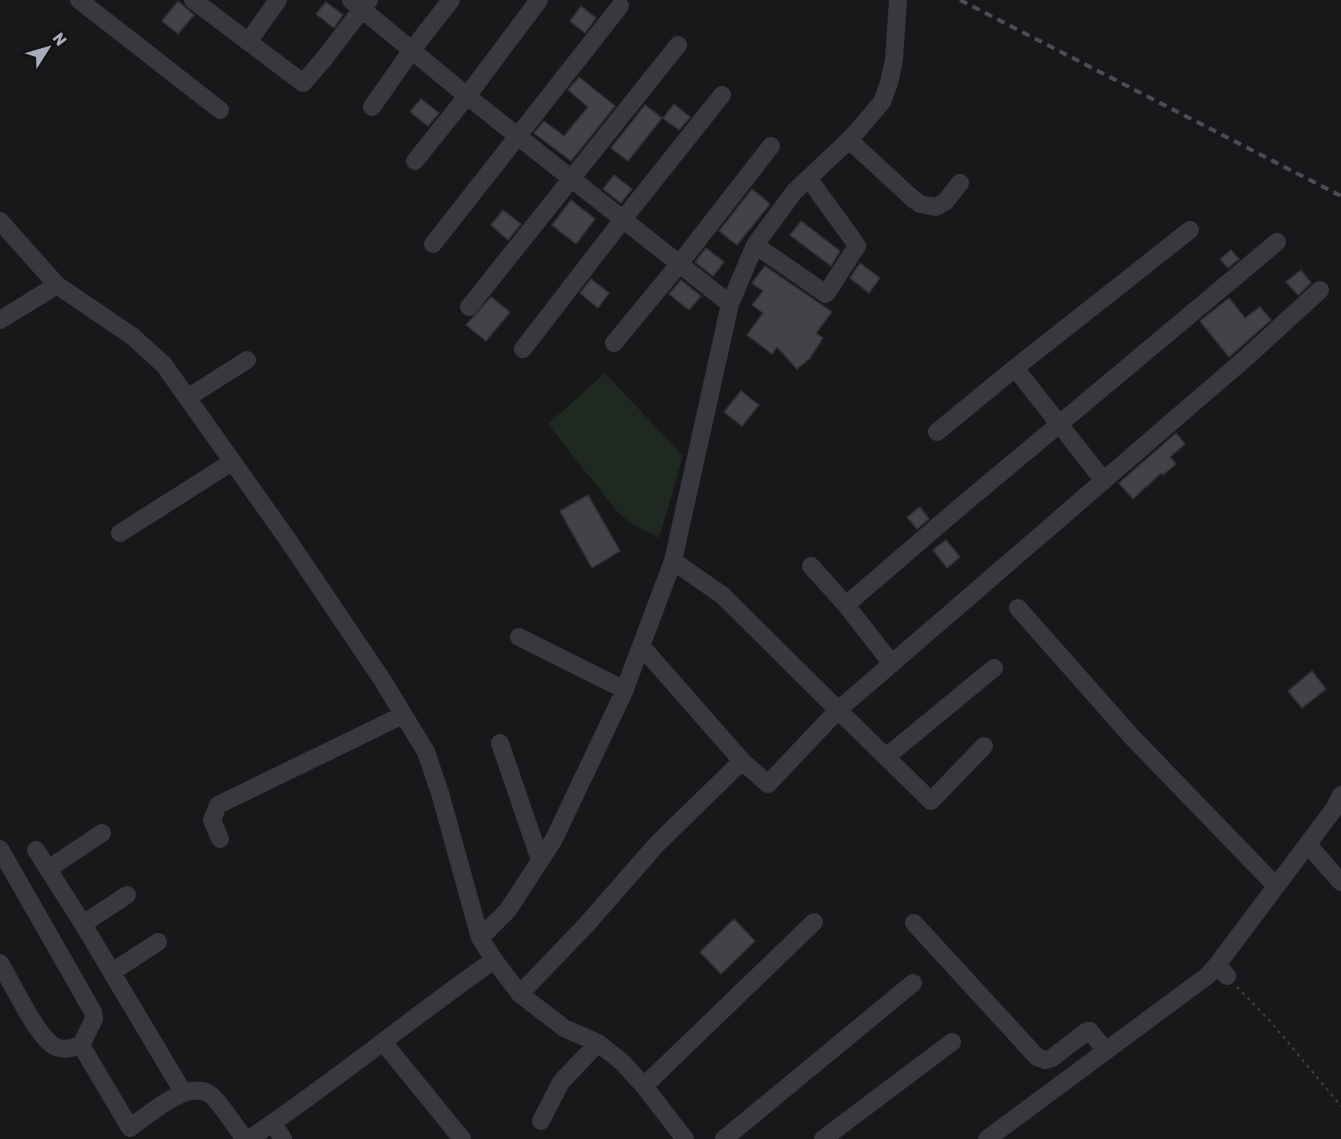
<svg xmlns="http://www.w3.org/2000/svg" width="1341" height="1139" font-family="Rubik,sans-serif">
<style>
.green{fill:#1f2821}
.building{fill:#424247;stroke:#323136;stroke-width:1.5}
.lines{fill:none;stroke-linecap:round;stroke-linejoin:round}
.path{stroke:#3e4046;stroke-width:2;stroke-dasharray:3 4.5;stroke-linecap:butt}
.minor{stroke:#38393f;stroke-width:18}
.rail{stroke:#4b4c54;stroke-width:4;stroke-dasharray:8 6;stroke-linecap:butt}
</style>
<rect width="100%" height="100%" fill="#18171a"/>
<!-- green -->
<path class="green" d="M605 373 683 456 659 538 630 523 615 509 548 424Z"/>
<!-- building -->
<path class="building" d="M178 1 194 15 178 34 162 21Z
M326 2 343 15 334 28 316 14Z
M581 6 596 18 585 33 570 21Z
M579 77 615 106 571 161 534 133 544 121 564 136 588 107 568 90Z
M421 99 439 113 428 126 410 112Z
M674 104 690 117 679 130 663 118Z
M645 105 662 118 628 161 611 148Z
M614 175 632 189 621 203 603 189Z
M752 189 770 204 737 245 719 231Z
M571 200 595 219 576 244 552 225Z
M503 210 521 224 508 240 491 225Z
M801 221 840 251 831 266 790 235Z
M706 248 724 262 713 276 695 262Z
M1231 250 1239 259 1228 268 1220 259Z
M860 263 880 278 869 293 850 278Z
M765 266 832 312 816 333 823 338 810 358 797 369 777 347 772 354 747 335 763 313 752 305 763 291 752 283Z
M1301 270 1311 283 1298 295 1286 282Z
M591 279 609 293 598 308 580 293Z
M681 280 701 296 689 310 669 294Z
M491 297 510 312 486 341 466 325Z
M1229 298 1245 318 1260 307 1271 320 1229 357 1200 321Z
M741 391 759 405 742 426 724 412Z
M1176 433 1185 444 1170 457 1176 464 1163 475 1161 473 1133 499 1119 483Z
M588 495 620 551 592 568 560 511Z
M920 507 929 519 917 529 907 517Z
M946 540 960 557 947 568 933 550Z
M1312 671 1326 689 1302 708 1288 691Z
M734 919 755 941 721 974 700 952Z"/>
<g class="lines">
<!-- path -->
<path class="path" d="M1237 987 1270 1021 1341 1106"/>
<!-- minor -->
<path class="minor" d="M79 0 220 110
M193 0 303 83 323 60 369 0
M351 0 467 96 730 304
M248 42 278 0
M372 107 412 50 451 0
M849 140 912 198 920 204 936 207 945 202 960 183
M415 161 467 96 539 0
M0 221 57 285 132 336 164 365 288 540 383 681 426 752 440 793 480 938 494 960 520 994 564 1028 598 1043 622 1062 644 1086 685 1139
M433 244 620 6
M755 245 826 294 857 246C842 223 824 202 809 178
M469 307 678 45
M0 320 57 285
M614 343 680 263 771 146
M523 349 624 218 722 95
M187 398 247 360
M937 432 1015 368
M1104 481 1015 368 1190 230
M120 533 232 462
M811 566 846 605 892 664
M846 605 954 512 1277 242
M1018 608 1131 736 1276 886
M519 637 625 690
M642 647 742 761
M500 743 540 860
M984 746 931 801 838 710 1248 356 1320 290
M886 757 994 668
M220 839 212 820 218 805 403 715
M1308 845 1341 882
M0 849 93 1012 94 1019 81 1045C72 1048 63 1051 54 1046 36 1035 12 983 0 963
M36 850 83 924 183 1092
M48 869 102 833
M914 923 1037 1057 1045 1060 1052 1058 1087 1031H1090L1106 1051
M83 924 127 895
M480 938 508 910 554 839 623 694 673 561 730 304 755 245 794 192 853 136 882 102 889 83 894 60 898 0
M1217 965 1334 809 1341 795
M112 972 158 942
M520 994 587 924 657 844 742 761 768 784 838 710 722 595 673 561
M383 1042 462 1139
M81 1045 130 1128C148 1115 189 1078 211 1095 219 1101 237 1129 245 1139
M644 1086 814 922
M541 1121 561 1082 598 1043
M273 1123 283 1139
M249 1139C333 1083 411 1018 494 960
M724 1139 913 983
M823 1139 952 1042
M987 1139 1207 976 1217 965 1227 976"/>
<!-- rail -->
<path class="rail" d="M960 0 1341 196"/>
</g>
<!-- north arrow -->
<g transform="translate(48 48) rotate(53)" stroke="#131215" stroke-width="4.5" paint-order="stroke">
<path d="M0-4.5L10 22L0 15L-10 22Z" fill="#a8adbb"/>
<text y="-9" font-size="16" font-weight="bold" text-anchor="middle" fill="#a8adbb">N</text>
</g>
</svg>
